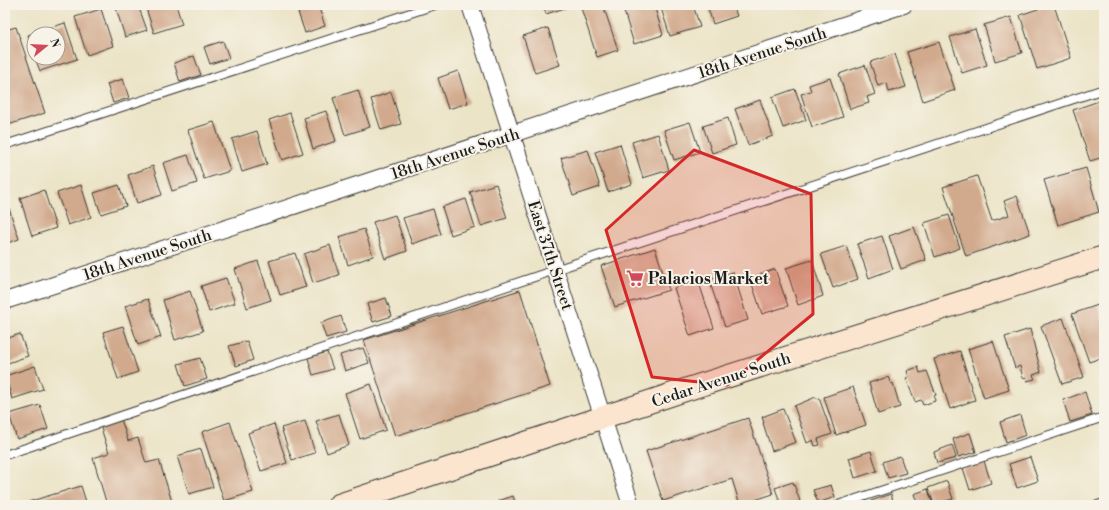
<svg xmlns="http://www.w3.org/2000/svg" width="1109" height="510" font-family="'Libre Bodoni',serif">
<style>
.building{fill:#d1a98c}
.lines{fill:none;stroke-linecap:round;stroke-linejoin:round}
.service-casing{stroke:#3b3a36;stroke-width:10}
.minor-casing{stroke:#3b3a36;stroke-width:18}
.secondary-casing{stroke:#3b3a36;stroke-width:24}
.service{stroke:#fff;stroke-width:8}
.minor{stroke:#fff;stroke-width:16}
.secondary{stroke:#fce5cf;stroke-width:22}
.marked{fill:#d62828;fill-opacity:0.2;stroke:#d62828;stroke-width:3;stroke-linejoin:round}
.labels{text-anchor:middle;stroke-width:4;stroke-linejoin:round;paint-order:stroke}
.street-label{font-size:16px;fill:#1c1c1c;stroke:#f7f3e8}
.poi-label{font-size:16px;font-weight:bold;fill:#1c1c1c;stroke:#f7f3e8;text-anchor:start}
</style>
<rect width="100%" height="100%" fill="#f7f3e8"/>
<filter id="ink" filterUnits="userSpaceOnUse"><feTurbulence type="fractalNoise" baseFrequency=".025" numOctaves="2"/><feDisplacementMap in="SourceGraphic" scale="8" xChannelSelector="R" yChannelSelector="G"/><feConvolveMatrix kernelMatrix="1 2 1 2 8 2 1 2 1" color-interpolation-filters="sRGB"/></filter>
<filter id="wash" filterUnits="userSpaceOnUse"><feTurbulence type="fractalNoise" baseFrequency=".012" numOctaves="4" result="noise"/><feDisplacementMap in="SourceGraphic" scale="16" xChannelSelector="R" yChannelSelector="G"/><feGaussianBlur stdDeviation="0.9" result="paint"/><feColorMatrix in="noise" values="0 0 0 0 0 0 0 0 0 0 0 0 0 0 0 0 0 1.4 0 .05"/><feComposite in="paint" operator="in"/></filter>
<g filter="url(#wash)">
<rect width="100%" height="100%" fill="#ece4c7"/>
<g id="blocks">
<!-- building -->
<path class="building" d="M115 5H138L147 30 125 37Z
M145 5H176L182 24 154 33Z
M318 5 325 26 305 33 298 12Z
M543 5H567L568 7 546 14Z
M590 5H603L618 50 597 57 581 8Z
M622 5H654L663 35 634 44Z
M660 5H693L700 27 670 36Z
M707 5H733L737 16 713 24Z
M1050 5H1054L1071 58 1037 69 1020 15Z
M101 9 113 46 87 55 75 17Z
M1011 17 1022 53 995 61 984 25Z
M65 23 77 59 40 71 35 58H58V34H34V53L28 35Z
M16 27 45 113 5 126V30Z
M548 28 560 65 535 73 523 36Z
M975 29 987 65 962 73 950 37Z
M223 41 229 58 210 64 204 47Z
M939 42 955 90 923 101 907 52Z
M895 54 906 87 889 92 887 83 878 86 870 62Z
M194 56 201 75 180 82 174 63Z
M865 65 875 94 867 97 869 103 850 109 839 74Z
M458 71 468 103 448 109 438 78Z
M830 78 843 117 812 127 801 94 811 91 809 85Z
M123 79 129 98 113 103 107 84Z
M795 89 806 120 783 128 772 97Z
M358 90 370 127 345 135 333 98Z
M391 92 401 124 381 130 371 99Z
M760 100 773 136 748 145 735 109Z
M1099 101 1104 115V157L1090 161 1073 110Z
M326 111 336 141 313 149 304 118Z
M290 113 303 153 282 160 269 120Z
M728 118 736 145 712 153 703 126Z
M214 122 230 171 204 179 188 130Z
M690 122 700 152 674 160 664 130Z
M257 131 267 164 242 172 232 139Z
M658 134 669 170 643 178 632 142Z
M620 144 632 184 608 192 595 152Z
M588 150 600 187 573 196 561 158Z
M188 155 197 183 172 191 163 163Z
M153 166 162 195 137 203 128 175Z
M1086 168 1099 212 1058 225 1044 180Z
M977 176 992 221 1009 215 1004 201 1017 196 1030 234 966 256 943 187Z
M496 184 507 218 481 226 470 192Z
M81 185 91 217 68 225 57 193Z
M119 185 126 206 101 214 94 193Z
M44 190 56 228 32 236 20 198Z
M5 196 19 239 5 244Z
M466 199 475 227 451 235 442 207Z
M433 209 441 234 412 244 403 218Z
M395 215 407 251 385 259 373 222Z
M949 215 960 248 935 257 924 223Z
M914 227 926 260 901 269 889 236Z
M364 229 373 256 348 265 339 237Z
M882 236 893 269 869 278 857 244Z
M330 245 339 275 313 283 304 254Z
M846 246 858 279 833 288 821 254Z
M655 248 669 290 615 307 601 266Z
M295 253 306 287 280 295 269 261Z
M812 260 823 296 798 305 786 268Z
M258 261 271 300 247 308 235 269Z
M775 269 788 306 762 314 750 278Z
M733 272 748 320 725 327 709 280Z
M226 278 235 303 209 312 201 286Z
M698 280 714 328 690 336 674 288Z
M520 290 550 386 395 436 364 340Z
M190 291 203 331 175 340 163 300Z
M386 298 392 316 373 322 367 304Z
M148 299 161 337 138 345 125 306Z
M1098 305 1104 323V357L1089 362 1072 314Z
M341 316 346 332 326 338 321 323Z
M1063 318 1084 377 1062 384 1041 326Z
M123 326 138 372 118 379 103 332Z
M1030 329 1041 372 1033 375 1035 379 1027 381 1026 377 1023 378 1020 366 1015 368 1005 337Z
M20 334 28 356 5 364V339Z
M247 341 253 360 236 366 229 346Z
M993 341 1009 390 984 398 968 349Z
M363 348 369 363 345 371 340 355Z
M960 351 975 400 950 409 934 359Z
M327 352 333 369 313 375 308 358Z
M200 358 207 379 185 386 178 364Z
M35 366 43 389 12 399 5 376Z
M918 367 920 373 927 371 936 395 934 396 935 401 923 405 921 400 915 402 906 378 909 377 907 371Z
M888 377 891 384 893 383 900 407 878 414 869 383Z
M371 384 386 430 360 439 345 393Z
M853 387 866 425 836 435 824 397Z
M1085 392 1092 415 1070 422 1063 400Z
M816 397 817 399 819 398 832 434 818 439 820 445 815 446 813 440 807 443 794 406Z
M40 405 48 429 17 439 9 414Z
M783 409 796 442 772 451 763 423H764L762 417Z
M339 414 349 445 327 453 316 421Z
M1020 415 1026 435 1006 442 1000 422Z
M748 418 773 494 740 505 732 479 663 501 646 451Z
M121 419 128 441 138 438 146 463 159 460 173 505H107L93 458 109 453 100 425Z
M305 421 315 453 292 460 281 428Z
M230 422 253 492 224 501 202 432Z
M274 424 287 463 261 471 248 433Z
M970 433 976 452 958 457 953 439Z
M952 445 956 458 937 463 934 452Z
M201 449 213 487 189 494 177 456Z
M871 451 877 471 855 478 849 458Z
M900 456 906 473 888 478 883 462Z
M1030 457 1038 481 1017 488 1009 464Z
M984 461 991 483 970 490 963 468Z
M947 481 953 499 934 505 928 488Z
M793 482 800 501 788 505H781L775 488Z
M831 485 835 497 818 503 813 490Z
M81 486 87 505H29L28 502Z
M928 489 933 505H918L914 494Z
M891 494 894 505H873L871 501Z
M513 496 516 505H500L498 501Z
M1104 498V505H1088L1087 504Z"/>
</g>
</g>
<g filter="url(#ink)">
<use href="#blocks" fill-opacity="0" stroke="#3b3a36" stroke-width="1"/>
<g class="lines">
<!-- service casing -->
<g class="service-casing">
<path id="service" d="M5 145 435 5
M5 455 555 270 1104 89
M838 505 1104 417"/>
</g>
<!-- minor casing -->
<g class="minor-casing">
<path id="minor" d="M470 5 631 505
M5 301 904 5"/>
</g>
<!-- secondary casing -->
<g class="secondary-casing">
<path id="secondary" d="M339 505 688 389 1104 257"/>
</g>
<!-- service -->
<use href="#service" class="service"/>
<!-- minor -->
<use href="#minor" class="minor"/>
<!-- secondary -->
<use href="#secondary" class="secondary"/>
</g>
</g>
<!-- marked area -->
<path class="marked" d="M694 150 811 194 813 314 727 385 652 377 606 230Z"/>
<!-- icons -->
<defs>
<g id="supermarket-bare" transform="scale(1.38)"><path d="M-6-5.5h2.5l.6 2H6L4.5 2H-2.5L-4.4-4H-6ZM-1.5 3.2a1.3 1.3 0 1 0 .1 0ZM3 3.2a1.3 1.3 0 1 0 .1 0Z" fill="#d1495b" stroke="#f7f3e8" stroke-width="2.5" paint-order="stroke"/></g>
</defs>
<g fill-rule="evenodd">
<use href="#supermarket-bare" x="635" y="278"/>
</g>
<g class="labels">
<!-- street labels -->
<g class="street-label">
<text transform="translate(762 52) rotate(-18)" y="6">18th Avenue South</text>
<text transform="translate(455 153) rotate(-18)" y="6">18th Avenue South</text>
<text transform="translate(147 254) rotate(-18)" y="6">18th Avenue South</text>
<text transform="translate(551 255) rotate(72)" y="6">East 37th Street</text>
<text transform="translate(721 379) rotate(-18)" y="6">Cedar Avenue South</text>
</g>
<!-- poi labels -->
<g class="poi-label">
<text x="648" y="284">Palacios Market</text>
</g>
</g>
<!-- margin -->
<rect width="1109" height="510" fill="none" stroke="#f7f3e8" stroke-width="20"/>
<!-- north arrow -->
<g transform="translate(46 46) rotate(72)"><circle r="19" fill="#f7f3e8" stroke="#9f9d96"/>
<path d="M0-3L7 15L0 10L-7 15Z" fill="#d1495b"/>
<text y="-6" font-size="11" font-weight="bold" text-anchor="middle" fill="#1c1c1c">N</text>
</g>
</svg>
